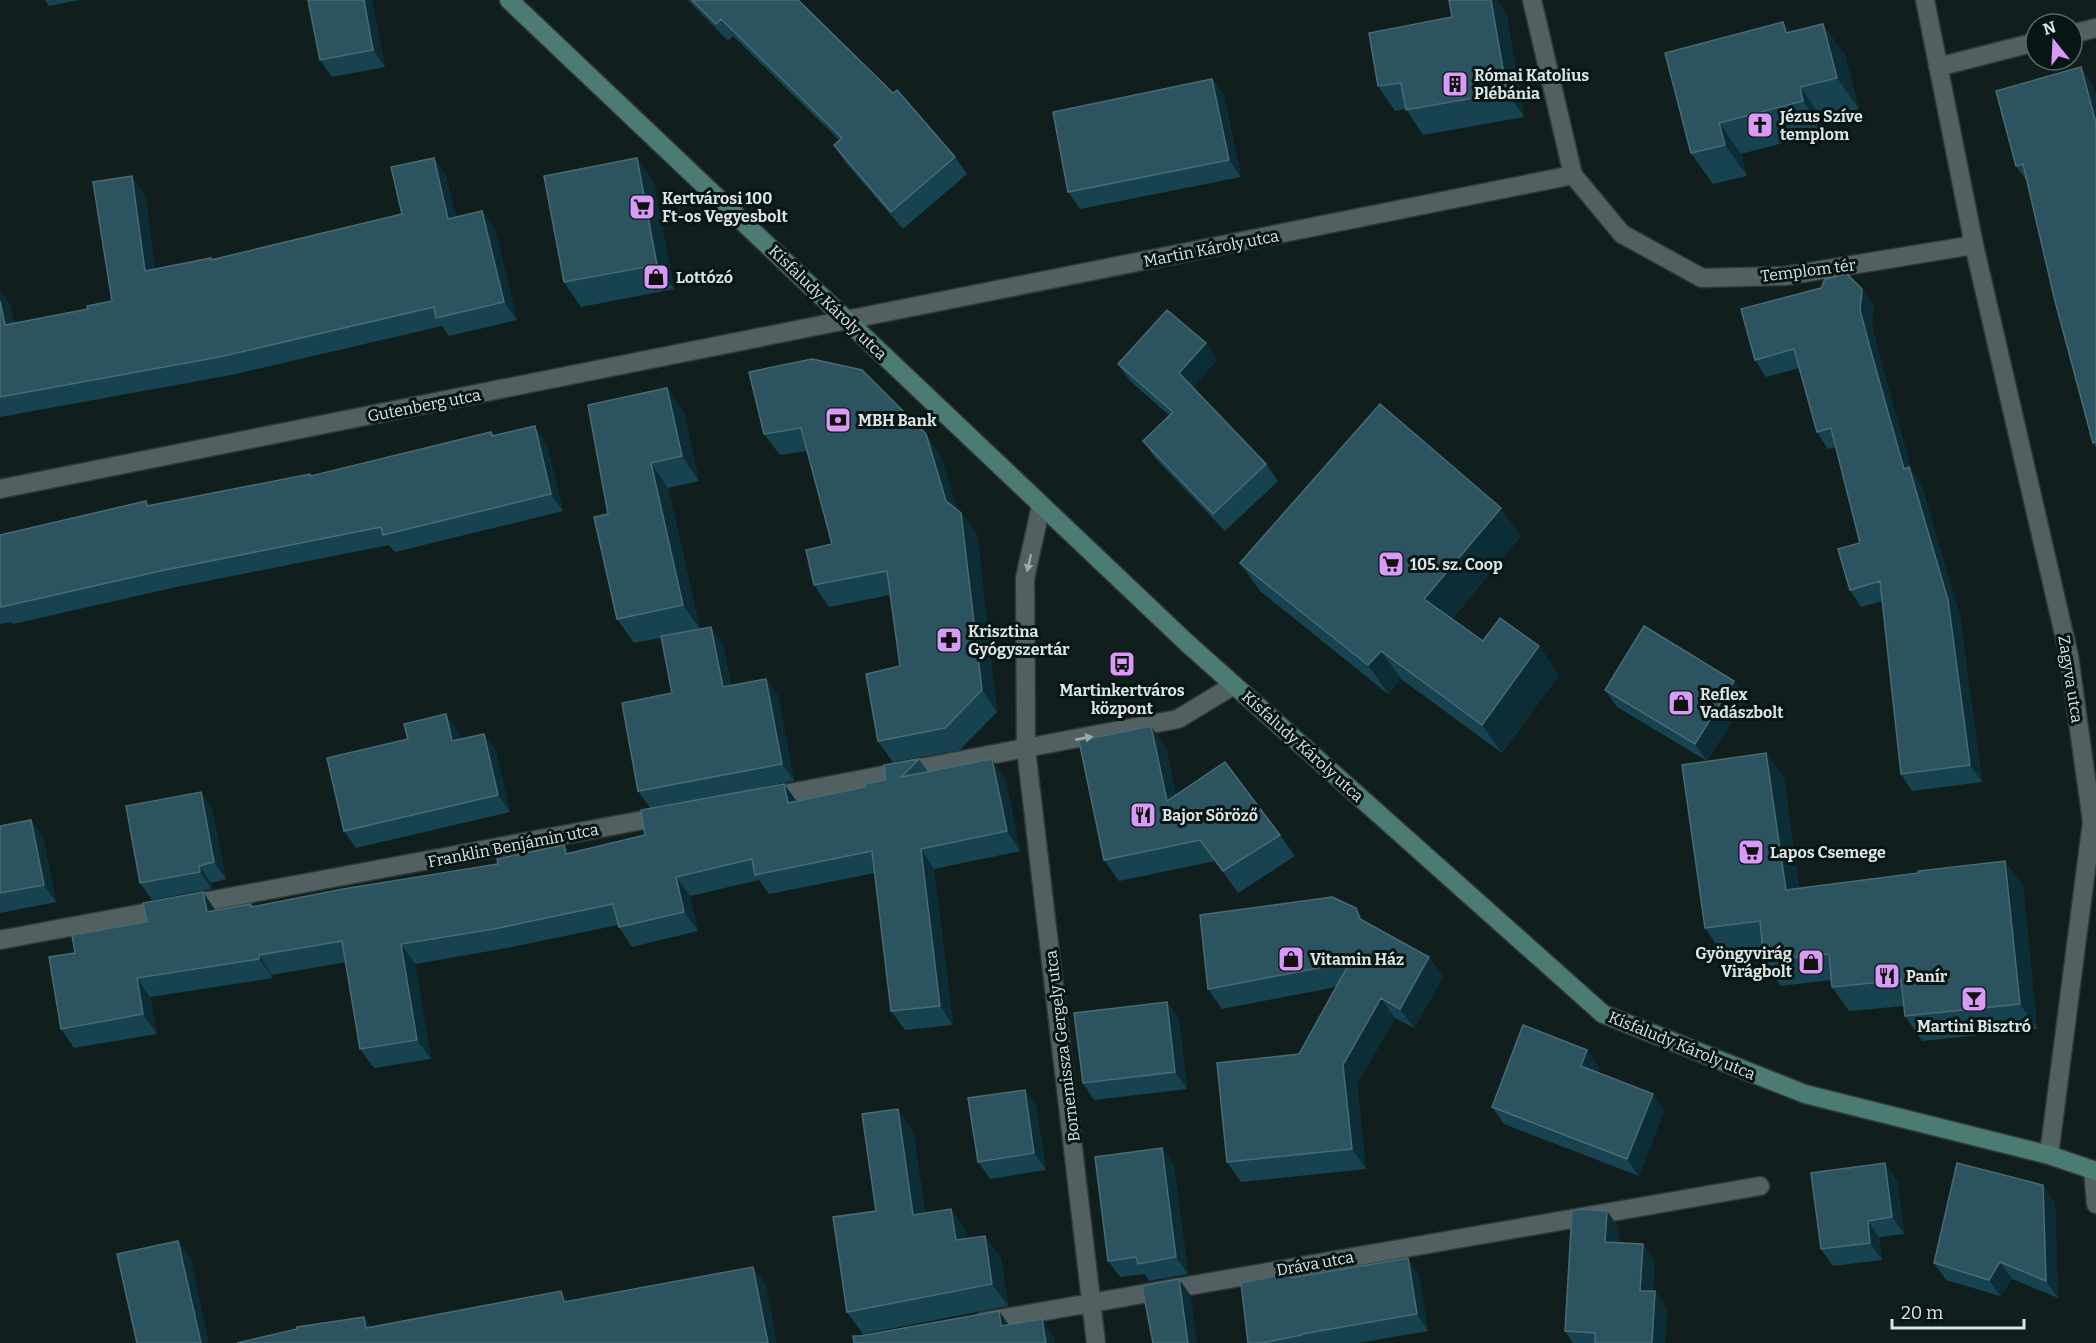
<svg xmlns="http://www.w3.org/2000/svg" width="2096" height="1343" font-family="Bitter,serif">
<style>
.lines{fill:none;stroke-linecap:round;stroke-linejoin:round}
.street-casing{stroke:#313838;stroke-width:21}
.secondary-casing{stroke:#313838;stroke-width:21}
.street{stroke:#526061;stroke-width:18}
.secondary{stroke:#4c7b73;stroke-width:18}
.wall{fill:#174350}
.shaded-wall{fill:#0c2d35}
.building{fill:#2c5460;stroke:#486b75;stroke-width:1.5}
.oneway{fill:#9ea9a9}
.labels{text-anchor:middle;stroke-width:6;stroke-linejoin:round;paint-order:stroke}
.poi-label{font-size:16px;font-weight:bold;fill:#dce4e4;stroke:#081515;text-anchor:start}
.street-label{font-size:16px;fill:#dce4e4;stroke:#081515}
</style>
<rect width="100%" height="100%" fill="#111e1e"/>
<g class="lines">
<!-- street casing -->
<g class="street-casing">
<path id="street" d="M1532 0 1573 175 1622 234 1702 278 1785 276 1974 245
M1925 0 1974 245 2069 656 2092 822 2049 1155
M2072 34 2096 28
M1938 67 2036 42
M0 489 1573 175
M1041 506 1025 578 1026 749 1096 1343
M769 797 1178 719 1234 685
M0 940 665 816
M2093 1170 2096 1204
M982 1322 1760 1186"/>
</g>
<!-- secondary casing -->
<g class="secondary-casing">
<path id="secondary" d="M509 0 1187 643 1603 1014 1805 1094 2049 1155 2096 1171"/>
</g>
<!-- street -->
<use href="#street" class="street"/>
<!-- secondary -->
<use href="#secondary" class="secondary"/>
</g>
<!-- wall -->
<path class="wall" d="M45 0H79L49 6Z
M308 0H372L385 67 332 77 320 60Z
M688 0H798L955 157 967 174 903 229 845 162 834 145 839 140 733 36 728 41Z
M1506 13 1524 117 1423 135 1406 109 1395 111 1378 86Z
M1783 22 1790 32 1845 55 1859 109 1822 118 1825 132 1741 154 1747 176 1713 184 1691 153Z
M1212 79 1224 96 1241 177 1080 209 1068 192Z
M2092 84 2096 97V447L2093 443 2027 181 2016 166Z
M637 158 654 183 674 289 581 307 564 282Z
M446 176 456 217 482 211 495 229 517 320 449 336 442 326 231 375 0 417V291L10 305 14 324 88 309 112 301 145 195 155 269 211 258 212 259 402 214Z
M1862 289 1874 306 1872 327 1882 365 1911 469 1921 484 1960 617 1982 782 1912 791 1901 774 1882 601 1861 607 1850 590 1860 543 1836 447 1828 449 1817 432 1799 368 1766 377 1755 360Z
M1206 343 1217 360 1193 387 1266 464 1278 481 1225 531 1155 458 1143 441 1170 416 1130 381 1118 364Z
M749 372 941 456 957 510 961 513 977 534 997 712 960 750 893 762 878 741 900 666 890 595 829 607 814 585 832 544 807 451 780 455 764 434Z
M667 388 684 413 699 481 668 488 700 629 723 644 731 686 766 679 778 696 794 781 650 808 638 791 672 693 661 638 634 643 617 619Z
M491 432 494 435 546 443 563 511 395 552 389 545 172 588 13 624 12 622 0 624V535L146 501 149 506 310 474 312 476Z
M1521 536 1452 619 1483 641 1539 646 1559 675 1502 753 1401 679 1388 694 1260 591 1240 563Z
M1734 681 1746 698 1707 761 1617 707 1605 690Z
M458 731 460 739 496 751 510 812 356 848 344 831Z
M1166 748 1176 795 1280 835 1295 856 1238 893 1215 861 1119 881 1104 860Z
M1766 753 1784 778 1799 888 2005 861 2023 886 2037 1029 1922 1041 1905 1016 1904 1006 1849 1011 1832 987 1831 980 1781 986 1764 961 1762 947 1722 953 1705 928Z
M919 759 928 772 1005 778 1020 851 934 869 953 1025 905 1030 891 1011 875 873 769 894 759 880 690 896 698 931 632 947 619 927 618 925 507 948 415 964 431 1059 374 1068 360 1049 346 962 272 975 273 978 150 997 157 1034 74 1048 61 1029 75 953 147 922 251 904 253 907 498 864 564 845 570 853 645 835 784 784 796 801 865 787 886 780Z
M201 792 212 809 226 879 211 883 212 889 152 900 140 883Z
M31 820 43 837 56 902 0 913V826Z
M1366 922 1429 957 1443 977 1414 1028 1395 1018 1357 1084 1366 1169 1241 1182 1227 1162 1299 1054 1336 987 1222 1009 1208 989Z
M1167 1002 1179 1019 1187 1089 1094 1100 1083 1083Z
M1587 1050 1599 1067 1597 1073 1653 1094 1664 1111 1639 1176 1504 1124 1492 1107Z
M1025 1090 1036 1106 1046 1170 990 1179 978 1162Z
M913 1131 925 1213 951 1209 966 1231 967 1238 985 1236 1001 1258 1008 1306 863 1334 847 1312 876 1211Z
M1162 1148 1174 1165 1188 1274 1149 1281 1145 1274 1120 1277 1108 1261Z
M1897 1180 1904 1234 1879 1237 1882 1260 1833 1266 1821 1249Z
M2055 1202 2058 1298 2012 1279 2000 1296 1946 1280 1934 1263Z
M1607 1211 1619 1228 1618 1243 1643 1244 1654 1261 1653 1291 1667 1308 1665 1343H1573L1565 1331Z
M1290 1273 1293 1277 1419 1275 1428 1331 1358 1343H1248Z"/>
<!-- shaded-wall -->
<path class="shaded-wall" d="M364 0H372L385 67 373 50Z
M1491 0H1497L1506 13 1524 117 1507 92Z
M1783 22 1804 53 1786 33Z
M1823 24 1845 55 1859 109 1837 78Z
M2081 67 2092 84 2096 97V123Z
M1212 79 1224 96 1241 177 1229 160Z
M1800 87 1822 118 1825 132 1803 101Z
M1719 123 1741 154 1747 176 1725 145Z
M434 158 446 176 461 237 448 219Z
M637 158 654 183 674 289 657 265Z
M132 176 145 195 158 289 145 271Z
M482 211 495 229 517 320 504 302Z
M1862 289 1874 306 1872 327 1882 365 1911 469 1921 484 1960 617 1982 782 1970 765 1904 469 1860 310Z
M0 291 10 305 17 344 5 325 0 301Z
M1206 343 1217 360 1191 390 1179 373Z
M667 388 684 413 699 481 682 456Z
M535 426 546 443 563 511 551 494Z
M926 434 941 456 962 523 946 501Z
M651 463 668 488 700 629 683 605Z
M1501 508 1521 536 1444 628 1424 599Z
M961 513 977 534 997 712 982 690Z
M711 627 723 644 734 704 723 687Z
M1539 646 1559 675 1502 753 1482 725Z
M1381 651 1401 679 1388 694 1368 665Z
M766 679 778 696 794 781 782 764Z
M1734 681 1746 698 1707 761 1695 744Z
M446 714 458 731 464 758 452 741Z
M1151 726 1166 748 1182 823 1167 801Z
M484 734 496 751 510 812 498 795Z
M1766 753 1784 778 1803 914 1786 890Z
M992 759 1005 778 1020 851 1007 831Z
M784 784 798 803H788Z
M201 792 212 809 226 879 214 862Z
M31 820 43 837 56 902 44 885Z
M564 845 578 864 566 854Z
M921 849 934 869 953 1025 940 1006Z
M2005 861 2023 886 2037 1029 2020 1004Z
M199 866 211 883 212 889 200 872Z
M676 877 690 896 698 931 684 912Z
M203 892 216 911 207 912Z
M1356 908 1370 928 1360 919Z
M401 944 415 964 431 1059 417 1040Z
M259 955 272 975 273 978 259 959Z
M1429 957 1443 977 1414 1028 1400 1009Z
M137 978 150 997 157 1034 143 1014Z
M1381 998 1395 1018 1357 1084 1366 1169 1352 1149 1343 1065Z
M1167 1002 1179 1019 1187 1089 1175 1072Z
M1587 1050 1599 1067 1593 1083 1581 1066Z
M1025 1090 1036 1106 1046 1170 1034 1153Z
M1653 1094 1664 1111 1639 1176 1627 1159Z
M898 1109 913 1131 928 1237 913 1215Z
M1162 1148 1174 1165 1188 1274 1176 1257Z
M1885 1163 1897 1180 1904 1234 1892 1217Z
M2043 1185 2055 1202 2058 1298 2046 1281Z
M951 1209 966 1231 971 1262 956 1240Z
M1607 1211 1619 1228 1617 1259 1605 1242Z
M1868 1221 1879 1237 1882 1260 1870 1243Z
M985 1236 1001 1258 1008 1306 992 1284Z
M178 1241 191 1258 209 1343H201Z
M1643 1244 1654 1261 1652 1308 1640 1291Z
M1408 1258 1419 1275 1428 1331 1417 1314Z
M2000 1262 2012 1279 2000 1296 1989 1280Z
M753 1267 766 1284 777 1343H768Z
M1179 1279 1191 1296 1197 1343H1188Z
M561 1291 574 1308 564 1302Z
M1655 1291 1667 1308 1665 1343H1652Z
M999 1311 1011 1328 1001 1326Z
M364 1317 377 1335 366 1328Z
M1042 1319 1054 1337 1055 1343H1046Z"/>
<!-- building -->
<path class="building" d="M308 0H364L373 50 320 60Z
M692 0H798L893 93 897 90 955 157 891 212 834 145 842 138 721 19 716 24Z
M1449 0H1491L1507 92 1406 110 1401 83 1378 86 1369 33 1452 17Z
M1783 22 1786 33 1823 24 1837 78 1800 87 1803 101 1719 123 1725 145 1691 153 1665 53Z
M2081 67 2096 123V442L2093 443 2054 297 2023 164 2016 166 1996 91Z
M1212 79 1229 160 1068 192 1053 112Z
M434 158 448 219 482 211 504 302 436 318 434 307 219 357 0 397V301L5 325 88 309 87 306 112 301 93 182 132 176 145 271 211 258V260L402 214 391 167Z
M637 158 657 265 564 282 544 176Z
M1847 274 1862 289 1860 310 1870 348 1904 469 1909 467 1948 600 1970 765 1901 774 1880 581 1850 590 1838 549 1860 543 1831 428 1817 432 1794 349 1755 360 1741 309 1821 288 1825 279Z
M1167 310 1206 343 1179 373 1266 464 1213 514 1143 441 1173 412 1118 364Z
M812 359 862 370 926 434 946 501 961 513 982 690 945 728 878 741 866 674 900 666 887 571 814 585 806 550 832 544 801 428 764 434 749 372Z
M667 388 682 456 651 463 683 605 617 619 594 517 608 514 588 405Z
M1380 404 1501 508 1424 599 1483 641 1500 618 1539 646 1482 725 1381 651 1368 665 1240 563Z
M535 426 551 494 383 535 381 527 160 571 1 607V605H0V535L146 501 147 506 310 474 311 476 491 432 492 436Z
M1644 626 1734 681 1695 744 1605 690Z
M711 627 723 687 766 679 782 764 638 791 622 703 672 693 661 636Z
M446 714 452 741 484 734 498 795 344 831 327 758 408 739 404 724Z
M1151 726 1167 801 1225 762 1280 835 1223 871 1200 840 1104 860 1079 741Z
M1766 753 1786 890 1919 873 1918 871 2005 861 2020 1004 1905 1016 1901 980 1832 987 1829 954 1764 961 1760 921 1705 928 1682 765Z
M919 759 901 777 992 759 1007 831 921 849 940 1006 891 1011 872 851 755 875 752 859 676 877 684 912 619 927 613 904 494 929 401 944 417 1040 360 1049 342 941 259 955V959L137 978 143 1014 61 1029 49 957 75 953 72 935 147 922 143 903 203 892 207 912 251 904V907L343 889 498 864 497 859 564 845 566 854 645 835 641 810 784 784 788 803 865 787V784L886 780 884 765Z
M201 792 214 862 199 866 200 872 140 883 126 806Z
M31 820 44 885 0 893V826Z
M1332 897 1356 908 1360 919 1429 957 1400 1009 1381 998 1343 1065 1352 1149 1227 1162 1217 1063 1299 1054 1350 962 1208 989 1200 915Z
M1167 1002 1175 1072 1083 1083 1074 1013Z
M1523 1025 1587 1050 1581 1066 1653 1094 1627 1159 1492 1107Z
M1025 1090 1034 1153 978 1162 968 1098Z
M898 1109 913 1215 951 1209 956 1240 985 1236 992 1284 847 1312 833 1217 876 1211 862 1114Z
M1162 1148 1176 1257 1138 1264 1136 1257 1108 1261 1095 1157Z
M1885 1163 1892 1217 1868 1221 1870 1243 1821 1249 1811 1173Z
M1957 1163 2043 1185 2046 1281 2000 1262 1989 1280 1934 1263Z
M1581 1209 1607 1211 1605 1242 1643 1244 1640 1291H1655L1652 1343H1595V1333L1565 1331 1572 1211Z
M178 1241 201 1343H137L117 1254Z
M1408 1258 1417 1314 1302 1334V1335L1262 1343H1248L1241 1283 1290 1273 1291 1278Z
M753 1267 768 1343H237L297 1329V1327L364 1317 366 1328 561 1291 564 1302Z
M1179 1279 1188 1343H1153L1142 1286Z
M999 1311 1001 1326 1042 1319 1046 1343H854L853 1336H860Z"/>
<!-- one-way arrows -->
<defs><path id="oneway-solid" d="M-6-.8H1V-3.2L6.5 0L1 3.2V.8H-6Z" transform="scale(1.5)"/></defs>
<g class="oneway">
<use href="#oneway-solid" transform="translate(1029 563) rotate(103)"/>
<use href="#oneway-solid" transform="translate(1084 738) rotate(-11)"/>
</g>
<!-- icons -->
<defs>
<g id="building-square" transform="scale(1.35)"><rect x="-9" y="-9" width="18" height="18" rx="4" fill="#d99af7" stroke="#081515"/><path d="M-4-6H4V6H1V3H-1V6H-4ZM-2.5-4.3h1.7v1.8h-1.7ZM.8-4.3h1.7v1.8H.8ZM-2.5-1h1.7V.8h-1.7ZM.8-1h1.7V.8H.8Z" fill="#111"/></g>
<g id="church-square" transform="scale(1.35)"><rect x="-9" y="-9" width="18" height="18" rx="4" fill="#d99af7" stroke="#081515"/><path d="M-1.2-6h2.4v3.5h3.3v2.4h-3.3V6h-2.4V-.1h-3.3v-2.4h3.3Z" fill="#111"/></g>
<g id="supermarket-square" transform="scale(1.35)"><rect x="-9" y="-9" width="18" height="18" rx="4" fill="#d99af7" stroke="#081515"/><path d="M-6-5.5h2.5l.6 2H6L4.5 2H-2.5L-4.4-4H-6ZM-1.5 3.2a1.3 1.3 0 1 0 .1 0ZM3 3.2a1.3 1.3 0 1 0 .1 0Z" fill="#111"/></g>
<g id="shop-square" transform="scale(1.35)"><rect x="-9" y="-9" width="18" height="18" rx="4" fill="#d99af7" stroke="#081515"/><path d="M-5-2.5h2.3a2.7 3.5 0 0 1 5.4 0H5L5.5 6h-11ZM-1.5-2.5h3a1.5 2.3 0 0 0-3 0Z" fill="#111"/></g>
<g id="bank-square" transform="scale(1.35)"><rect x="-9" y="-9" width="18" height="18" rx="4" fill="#d99af7" stroke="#081515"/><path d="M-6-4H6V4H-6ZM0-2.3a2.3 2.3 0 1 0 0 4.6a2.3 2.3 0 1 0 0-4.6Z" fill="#111"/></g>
<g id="pharmacy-square" transform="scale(1.35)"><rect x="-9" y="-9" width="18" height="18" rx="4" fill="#d99af7" stroke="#081515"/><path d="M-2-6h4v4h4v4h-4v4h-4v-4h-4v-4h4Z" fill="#111"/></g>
<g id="bus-square" transform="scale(1.35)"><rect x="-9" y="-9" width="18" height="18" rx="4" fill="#d99af7" stroke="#081515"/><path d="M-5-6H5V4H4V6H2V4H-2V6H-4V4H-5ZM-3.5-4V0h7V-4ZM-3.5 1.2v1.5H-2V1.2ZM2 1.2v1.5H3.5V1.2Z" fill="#111"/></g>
<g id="restaurant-square" transform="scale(1.35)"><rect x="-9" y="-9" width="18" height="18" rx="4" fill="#d99af7" stroke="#081515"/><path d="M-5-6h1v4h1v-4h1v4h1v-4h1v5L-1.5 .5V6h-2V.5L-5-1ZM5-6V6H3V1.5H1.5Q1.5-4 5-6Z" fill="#111"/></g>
<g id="bar-square" transform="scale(1.35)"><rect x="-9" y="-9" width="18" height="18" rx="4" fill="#d99af7" stroke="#081515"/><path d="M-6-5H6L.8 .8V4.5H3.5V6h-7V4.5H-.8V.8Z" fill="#111"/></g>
</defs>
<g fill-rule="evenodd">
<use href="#building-square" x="1455" y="84"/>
<use href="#church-square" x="1760" y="125"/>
<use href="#supermarket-square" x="642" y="207"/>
<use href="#shop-square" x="656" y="277"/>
<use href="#bank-square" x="838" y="420"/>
<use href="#supermarket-square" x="1391" y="564"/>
<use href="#pharmacy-square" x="949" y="640"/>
<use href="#bus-square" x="1122" y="664"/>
<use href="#shop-square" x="1681" y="703"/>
<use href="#restaurant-square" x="1143" y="815"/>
<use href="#supermarket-square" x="1751" y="852"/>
<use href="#shop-square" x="1291" y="959"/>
<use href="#shop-square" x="1811" y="962"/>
<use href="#restaurant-square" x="1887" y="976"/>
<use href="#bar-square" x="1974" y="999"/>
</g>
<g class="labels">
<!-- poi labels -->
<g class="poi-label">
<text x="1474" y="81">Római Katolius<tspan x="1474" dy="18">Plébánia</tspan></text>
<text x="1780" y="122">Jézus Szíve<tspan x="1780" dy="18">templom</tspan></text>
<text x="662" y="204">Kertvárosi 100<tspan x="662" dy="18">Ft-os Vegyesbolt</tspan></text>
<text x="676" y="283">Lottózó</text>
<text x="858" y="426">MBH Bank</text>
<text x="1410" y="570">105. sz. Coop</text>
<text x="968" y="637">Krisztina<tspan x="968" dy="18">Gyógyszertár</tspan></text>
<text x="1122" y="696" text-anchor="middle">Martinkertváros<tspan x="1122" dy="18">központ</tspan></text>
<text x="1700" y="700">Reflex<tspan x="1700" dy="18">Vadászbolt</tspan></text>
<text x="1162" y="821">Bajor Söröző</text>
<text x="1770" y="858">Lapos Csemege</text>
<text x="1792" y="959" text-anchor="end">Gyöngyvirág<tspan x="1792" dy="18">Virágbolt</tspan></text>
<text x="1310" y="965">Vitamin Ház</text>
<text x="1906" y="982">Panír</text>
<text x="1974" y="1032" text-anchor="middle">Martini Bisztró</text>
</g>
<!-- street labels -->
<g class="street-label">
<text transform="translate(1211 248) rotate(-11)" y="6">Martin Károly utca</text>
<text transform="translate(1808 270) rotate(-7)" y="6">Templom tér</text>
<text transform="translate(828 302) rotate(44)" y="6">Kisfaludy Károly utca</text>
<text transform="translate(424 405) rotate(-11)" y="6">Gutenberg utca</text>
<text transform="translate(2071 679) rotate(81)" y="6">Zagyva utca</text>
<text transform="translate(1303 746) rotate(42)" y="6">Kisfaludy Károly utca</text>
<text transform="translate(513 845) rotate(-11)" y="6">Franklin Benjámin utca</text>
<text transform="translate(1682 1045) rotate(22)" y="6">Kisfaludy Károly utca</text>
<text transform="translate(1062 1046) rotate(-97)" y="6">Bornemissza Gergely utca</text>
<text transform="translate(1315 1263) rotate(-10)" y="6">Dráva utca</text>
</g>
</g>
<!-- north arrow -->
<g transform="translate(2054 42) rotate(342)"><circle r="28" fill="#081515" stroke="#5d6868" stroke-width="1.5"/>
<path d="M0-4.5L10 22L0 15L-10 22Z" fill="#d99af7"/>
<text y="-9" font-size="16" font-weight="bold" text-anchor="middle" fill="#dce4e4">N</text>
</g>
<!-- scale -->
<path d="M1892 1319v9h132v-9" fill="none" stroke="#dce4e4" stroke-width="3"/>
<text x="1901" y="1319" font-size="18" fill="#dce4e4" stroke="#081515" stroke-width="4.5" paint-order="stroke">20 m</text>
</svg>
